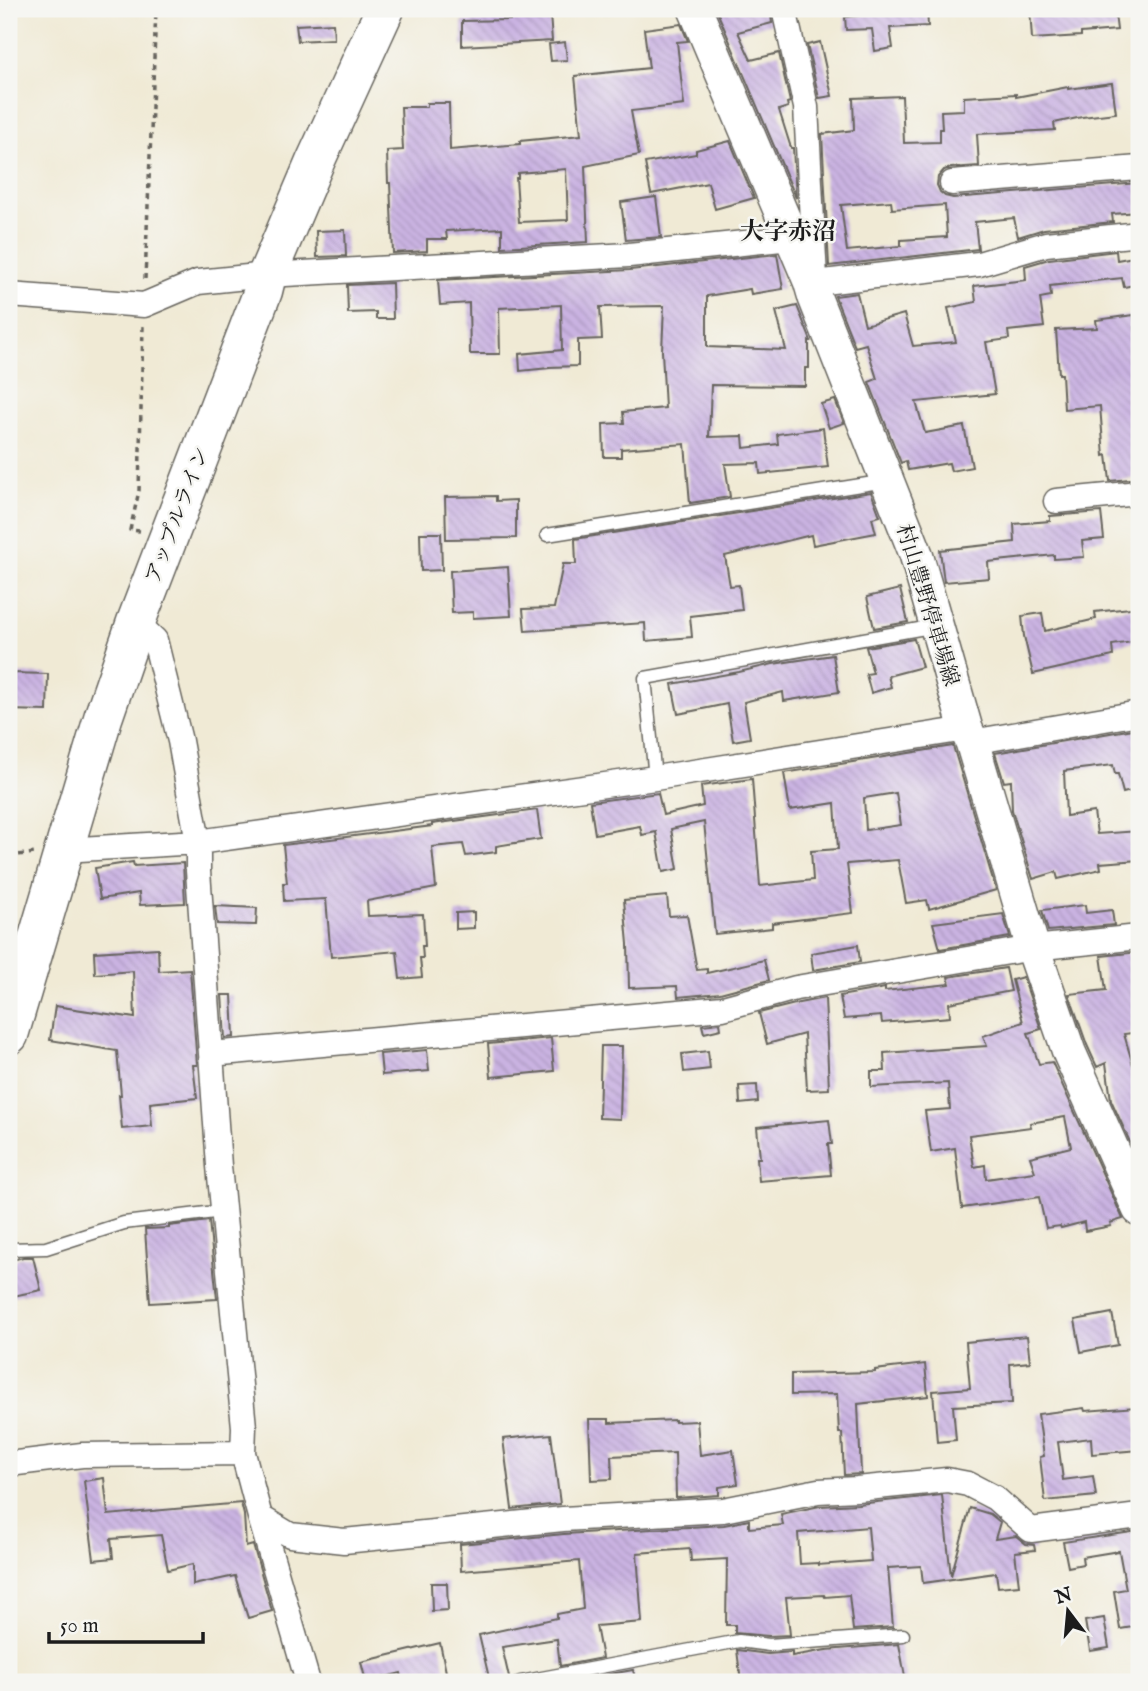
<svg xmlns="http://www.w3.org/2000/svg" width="1148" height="1691" font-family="'IM FELL English','Noto Serif JP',serif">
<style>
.building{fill:url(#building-back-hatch);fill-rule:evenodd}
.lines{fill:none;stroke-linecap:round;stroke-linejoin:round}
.lane-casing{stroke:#66645d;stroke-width:15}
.street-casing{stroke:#66645d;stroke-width:27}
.secondary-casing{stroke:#66645d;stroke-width:36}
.highway-casing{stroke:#66645d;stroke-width:41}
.path{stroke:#66645d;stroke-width:3.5;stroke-dasharray:5 5;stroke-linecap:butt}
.lane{stroke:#fff;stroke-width:12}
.street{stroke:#fff;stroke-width:24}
.secondary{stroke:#fff;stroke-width:33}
.highway{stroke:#fff;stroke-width:38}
.labels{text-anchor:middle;stroke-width:5;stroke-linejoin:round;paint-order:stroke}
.street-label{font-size:21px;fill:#1c1c1c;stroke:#f6f6f2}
.quarter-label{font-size:24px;font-weight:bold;fill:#1c1c1c;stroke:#f6f6f2}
</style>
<defs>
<pattern id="building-back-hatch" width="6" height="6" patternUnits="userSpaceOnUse" patternTransform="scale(1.75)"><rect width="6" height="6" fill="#cab3e2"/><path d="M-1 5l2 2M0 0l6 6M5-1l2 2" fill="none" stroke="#ad99c1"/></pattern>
</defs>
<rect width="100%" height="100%" fill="#f6f6f2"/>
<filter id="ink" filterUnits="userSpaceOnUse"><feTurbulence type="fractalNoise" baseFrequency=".0143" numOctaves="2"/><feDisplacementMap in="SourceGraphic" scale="14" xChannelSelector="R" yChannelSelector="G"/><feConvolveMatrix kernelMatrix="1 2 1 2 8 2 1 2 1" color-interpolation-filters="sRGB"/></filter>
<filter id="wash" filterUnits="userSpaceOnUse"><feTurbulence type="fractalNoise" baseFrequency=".00686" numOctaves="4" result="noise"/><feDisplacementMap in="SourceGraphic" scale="28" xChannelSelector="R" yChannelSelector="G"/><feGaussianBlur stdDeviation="1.57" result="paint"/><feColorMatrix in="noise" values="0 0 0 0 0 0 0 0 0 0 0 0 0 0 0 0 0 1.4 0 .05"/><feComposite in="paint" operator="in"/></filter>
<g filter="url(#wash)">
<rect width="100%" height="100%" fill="#f0ead5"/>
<g id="blocks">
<!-- building -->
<path class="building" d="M716 9H770L772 23 738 32 751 60 779 53 790 102 787 103 788 107 779 110 791 148H793L796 198Z
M903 9H927L928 26 890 28 893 48 875 51 872 29 846 30 845 17 903 10Z
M1030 9H1102L1103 15 1115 14 1117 30 1081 33V36L1032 39Z
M550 14 552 41 462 46V21L510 20V16Z
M333 23 334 39 298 41 296 25Z
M681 24 688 41 677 42 684 105 631 111 639 155 585 166 588 242 502 247V228L446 231 447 239H427V251L393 253 390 183H388L387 151 403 150 401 107H427V103H449L450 150 520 144V141L581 135 575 76 649 68 644 29ZM566 169 568 220 519 222 516 178H518V173Z
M565 42 567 60 551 61 549 44Z
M820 42 832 96 819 98 807 45Z
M1112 83 1116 113 1082 117 1054 123 1055 130 977 134 979 166 951 168 944 170 938 177 937 185 940 192 945 196 953 198 1139 183V212L1112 214 1113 222 1044 229 1018 237 1014 218 975 222 978 249 829 266 822 134 854 130 853 98 902 96 904 143 940 142V129H942L941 111 964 110V97L1016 94V97L1068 87V89ZM891 201 892 209 945 205 947 237 901 240V246L847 251 841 205Z
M730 141 754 198 715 209 708 183 651 194 645 163 696 154V150Z
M656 197 661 237 626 240 621 202Z
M345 230 346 256 317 257 316 231Z
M1116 251 1117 260 1139 256V284L1124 287 1122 278 1050 286 1051 296 1040 298 1044 327 1008 331 1009 339 986 342 995 394 916 402 925 433 964 426 972 467 951 471 949 463 908 470 906 461 901 463 869 382 877 379 866 344 855 347 835 296 857 293 865 325 904 314 913 346 956 342 948 308 976 302 974 286 1026 280 1025 266 1049 259Z
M777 254 783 289 751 294 750 289 707 296V347L786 350 776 311 797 306 811 341H809V368H805V386L711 385 709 437 743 436 744 448 778 444 777 434 823 428 828 467 760 474 759 463 725 464 730 497 690 503 685 444 621 449V457H604L603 424 624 423 623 412 665 408 662 351 664 306 600 307 602 339 578 340V366L549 367V368L520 371 519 354 562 350 561 305 499 308 500 354H470L469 303 440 305 438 280 630 270Z
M392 283 393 319H376V312L348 313 347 285Z
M1134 315 1137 344 1139 343V478L1110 481 1107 455 1104 456 1100 406 1064 409 1062 374H1059L1056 330 1097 328 1096 320Z
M835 400 844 423 829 428 821 404Z
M871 492 880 516 872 518 876 533 813 545 811 535 725 556 730 586 739 585 742 610 690 616 692 637 646 641 645 623 525 631 523 609 554 608 563 564H576L575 539Z
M496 496V501L516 500V538L446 539 445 497Z
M1101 512 1104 539 1082 541 1084 557 1054 559V555L988 562 989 578 944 582 940 550 1015 542 1014 524 1050 521V516Z
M420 533H441L442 570 421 571Z
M508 567 511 616 473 618V612L452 613 450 571Z
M900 589 908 622 874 628 867 597Z
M1139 607V641L1112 645 1113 656 1033 674 1024 636 1022 616 1042 613 1045 631 1096 619 1095 612Z
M914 639 922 667 888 676 891 687 871 693 866 674 873 673 866 647Z
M833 655 839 692 784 701 783 692 744 702 750 738 733 741 727 704 678 714 672 684 739 672 773 664Z
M9 673 48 674 47 711 9 710Z
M1139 728V789L1123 793 1118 774H1115L1113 765 1064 771 1066 816 1094 812 1097 834 1139 831V860L1100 863 1101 869 1058 879 1056 872 1033 879 1012 810 1011 781 1004 782 995 753Z
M953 746 996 890 929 909 927 900 906 903 898 860 847 864 853 913 772 923V928L715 934 704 822 671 829 678 869 663 872 656 832 642 835 640 826 595 834 590 802 658 793 663 815 703 806 701 786 752 779 760 886 813 880 811 851 838 849 835 803 790 810 784 773ZM896 793 901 825 866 830 864 798Z
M537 810 541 839 496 846V852L466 856 463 844 432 847 436 888 367 901 368 916 423 914 425 946H422L423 958H420L422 977 400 979 397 951 331 957 326 899 284 901 283 883H287L283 845 432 826V824Z
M133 862 134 866 183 863 185 903 140 905 139 893 100 899 95 868Z
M667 896 669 916 687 915 697 970 707 969V973L764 960 769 980 720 993 678 997 677 986 629 988 628 944 624 900Z
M1085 905 1086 913 1112 910 1114 925 1048 931 1042 910Z
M215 906 257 908 256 925 217 924Z
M474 912V928L456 929V913Z
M1003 914 1010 937 940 949 933 923Z
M858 945 860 962 813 970 811 953Z
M158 948 159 971 190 969 197 1065H193L197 1098 150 1103 152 1126 122 1129 119 1095H121L117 1051 50 1040 55 1006 135 1018 133 971 95 974 94 952Z
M1139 952V1032L1124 1034 1139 1086V1162L1111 1100 1106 1063 1097 1067 1087 1045 1069 994 1106 990 1101 956Z
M1006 968 1011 991 949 1003 950 1017 882 1023 881 1016 844 1019 840 996 885 988V991L950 984 948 977Z
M1023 977 1041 1029 1028 1033 1039 1064 1052 1062 1123 1219 1110 1223 1111 1226 1085 1231 1084 1222 1061 1228 1060 1226 1046 1228 1039 1197 962 1208 955 1148 931 1152 925 1111 950 1109 948 1083 871 1087V1071H885L884 1053 987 1046 983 1036 1023 1022 1012 980ZM1065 1117 1071 1147 1030 1157 1035 1172 986 1179 985 1165 974 1167 969 1135 1031 1127 1030 1123Z
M222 995H232L234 1037 225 1038Z
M825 998 829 1089 807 1090 804 1034 767 1044 759 1013 799 1003Z
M720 1023 721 1029 704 1033 702 1025Z
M551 1038 554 1071 491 1077 488 1044Z
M601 1046H622L620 1119 599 1118Z
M427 1050 429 1071 382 1075 380 1054Z
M708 1051 710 1069 684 1072 682 1054Z
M757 1085 758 1102 740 1104 739 1086Z
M829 1120 832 1144H828L831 1175 759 1181 757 1158H760L757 1127Z
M209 1221 217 1299 150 1303 145 1229 169 1228V1226Z
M23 1257H33L41 1290 9 1297V1261Z
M1112 1313 1118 1345 1081 1352 1075 1320Z
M1027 1336 1030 1362 1010 1364 1012 1403 953 1406 956 1440 937 1442 933 1391 970 1388 966 1342Z
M925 1364 928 1396 858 1404 861 1474 844 1475 842 1433H839L837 1394 791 1395V1374L875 1372V1370Z
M1136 1407 1139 1450 1092 1454 1091 1438 1058 1442 1063 1480 1093 1476 1096 1496 1045 1501 1040 1457 1044 1456 1038 1414 1084 1408 1085 1411Z
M589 1419H609V1423L675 1420V1422L697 1421 700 1455 733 1450 738 1484 719 1487V1495L676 1498 675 1453 611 1456 612 1479 591 1480Z
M551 1434 560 1504 512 1509 503 1439Z
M104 1478 108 1515 241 1503 244 1515 246 1547 253 1545 272 1611 248 1618 235 1576 193 1585V1564L168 1570 161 1535 111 1539 113 1558 94 1560 84 1481Z
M942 1495 951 1576 970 1508 990 1514 1000 1522 995 1539 1016 1536 1026 1544 1034 1545 1035 1550 1015 1552 1019 1585 998 1587 996 1573 923 1583 921 1566 888 1568 893 1627 853 1630 849 1595 825 1597 824 1595 786 1597 790 1635 769 1636 735 1633V1625H726L727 1559 691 1561 690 1549 637 1553 642 1622 596 1626 602 1658 560 1666 557 1639 502 1647 510 1682H490L479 1635 557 1618V1614L583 1609 579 1561 461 1571 460 1544 564 1534 724 1525 749 1520V1528L783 1525 781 1514 820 1506 858 1504ZM868 1527 871 1561 818 1565V1563L800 1564 798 1533Z
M1139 1531V1626L1120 1629 1114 1591 1126 1589 1119 1551 1082 1557 1083 1564 1068 1567 1063 1542Z
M431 1583H447L448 1610 432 1611Z
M1104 1618 1109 1648 1090 1651 1085 1621Z
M440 1643 448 1682H403L401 1673 366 1682 361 1662Z
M899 1644 906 1682H741L737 1650 768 1654 792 1652V1656L826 1650Z
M633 1670 636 1682H566Z"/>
</g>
</g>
<g filter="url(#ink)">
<use href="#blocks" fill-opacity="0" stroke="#66645d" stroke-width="2"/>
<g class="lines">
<!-- lane casing -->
<g class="lane-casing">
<path id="lane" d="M547 535 886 481
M655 778 645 678 936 626
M9 1249 46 1248 124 1223 223 1211
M520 1682 739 1641 769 1645 903 1635"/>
</g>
<!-- street casing -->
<g class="street-casing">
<path id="street" d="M784 9 806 107 815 278
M952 183 1139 168
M815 283 979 264 1046 244 1139 234
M9 295 144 305 198 282 267 275 629 255 791 238
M1056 501 1139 493
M136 622 155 640 180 741 198 842V871L219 1166 244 1427 243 1453 260 1517 308 1682
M972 742 1139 713
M63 850 198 842 655 778 966 729
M211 1054 723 1008 796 988 1033 948 1139 937
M9 1464 82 1455 243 1453
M260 1517 290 1535 344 1541 563 1519 723 1510 818 1491 857 1489 947 1480 968 1484 995 1498 1031 1530 1139 1516"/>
</g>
<!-- secondary casing -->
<g class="secondary-casing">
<path id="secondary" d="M695 9 810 281 815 298 916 554 966 729 972 742 1033 948 1069 1052 1139 1209"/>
</g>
<!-- highway casing -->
<g class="highway-casing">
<path id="highway" d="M9 1035 103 718 136 622 263 291 267 275 315 162 385 9"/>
</g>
<!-- path -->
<path class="path" d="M145 279 156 9
M140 531 130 530 139 491 143 326
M9 856 35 853"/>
<!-- lane -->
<use href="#lane" class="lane"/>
<!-- street -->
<use href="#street" class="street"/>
<!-- secondary -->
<use href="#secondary" class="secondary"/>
<!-- highway -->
<use href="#highway" class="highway"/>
</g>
</g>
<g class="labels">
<!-- street labels -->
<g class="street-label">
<text transform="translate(177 515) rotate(-69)" y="7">アップルライン</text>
<text transform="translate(928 605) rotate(73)" y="7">村山豊野停車場線</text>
</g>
<!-- quarter labels -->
<g class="quarter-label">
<text x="788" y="239">大字赤沼</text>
</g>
</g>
<!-- margin -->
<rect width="1148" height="1691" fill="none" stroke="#f6f6f2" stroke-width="35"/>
<!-- north arrow -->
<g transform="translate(1068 1611) rotate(344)" stroke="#f6f6f2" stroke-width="5" paint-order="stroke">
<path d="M0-5L12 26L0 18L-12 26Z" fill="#1c1c1c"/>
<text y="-10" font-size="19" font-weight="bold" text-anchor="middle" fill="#1c1c1c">N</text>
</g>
<!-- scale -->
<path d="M49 1632v10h154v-10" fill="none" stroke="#1c1c1c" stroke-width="3.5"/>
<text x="60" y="1632" font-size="21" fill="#1c1c1c" stroke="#f6f6f2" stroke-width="5" paint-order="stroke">50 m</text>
</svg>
